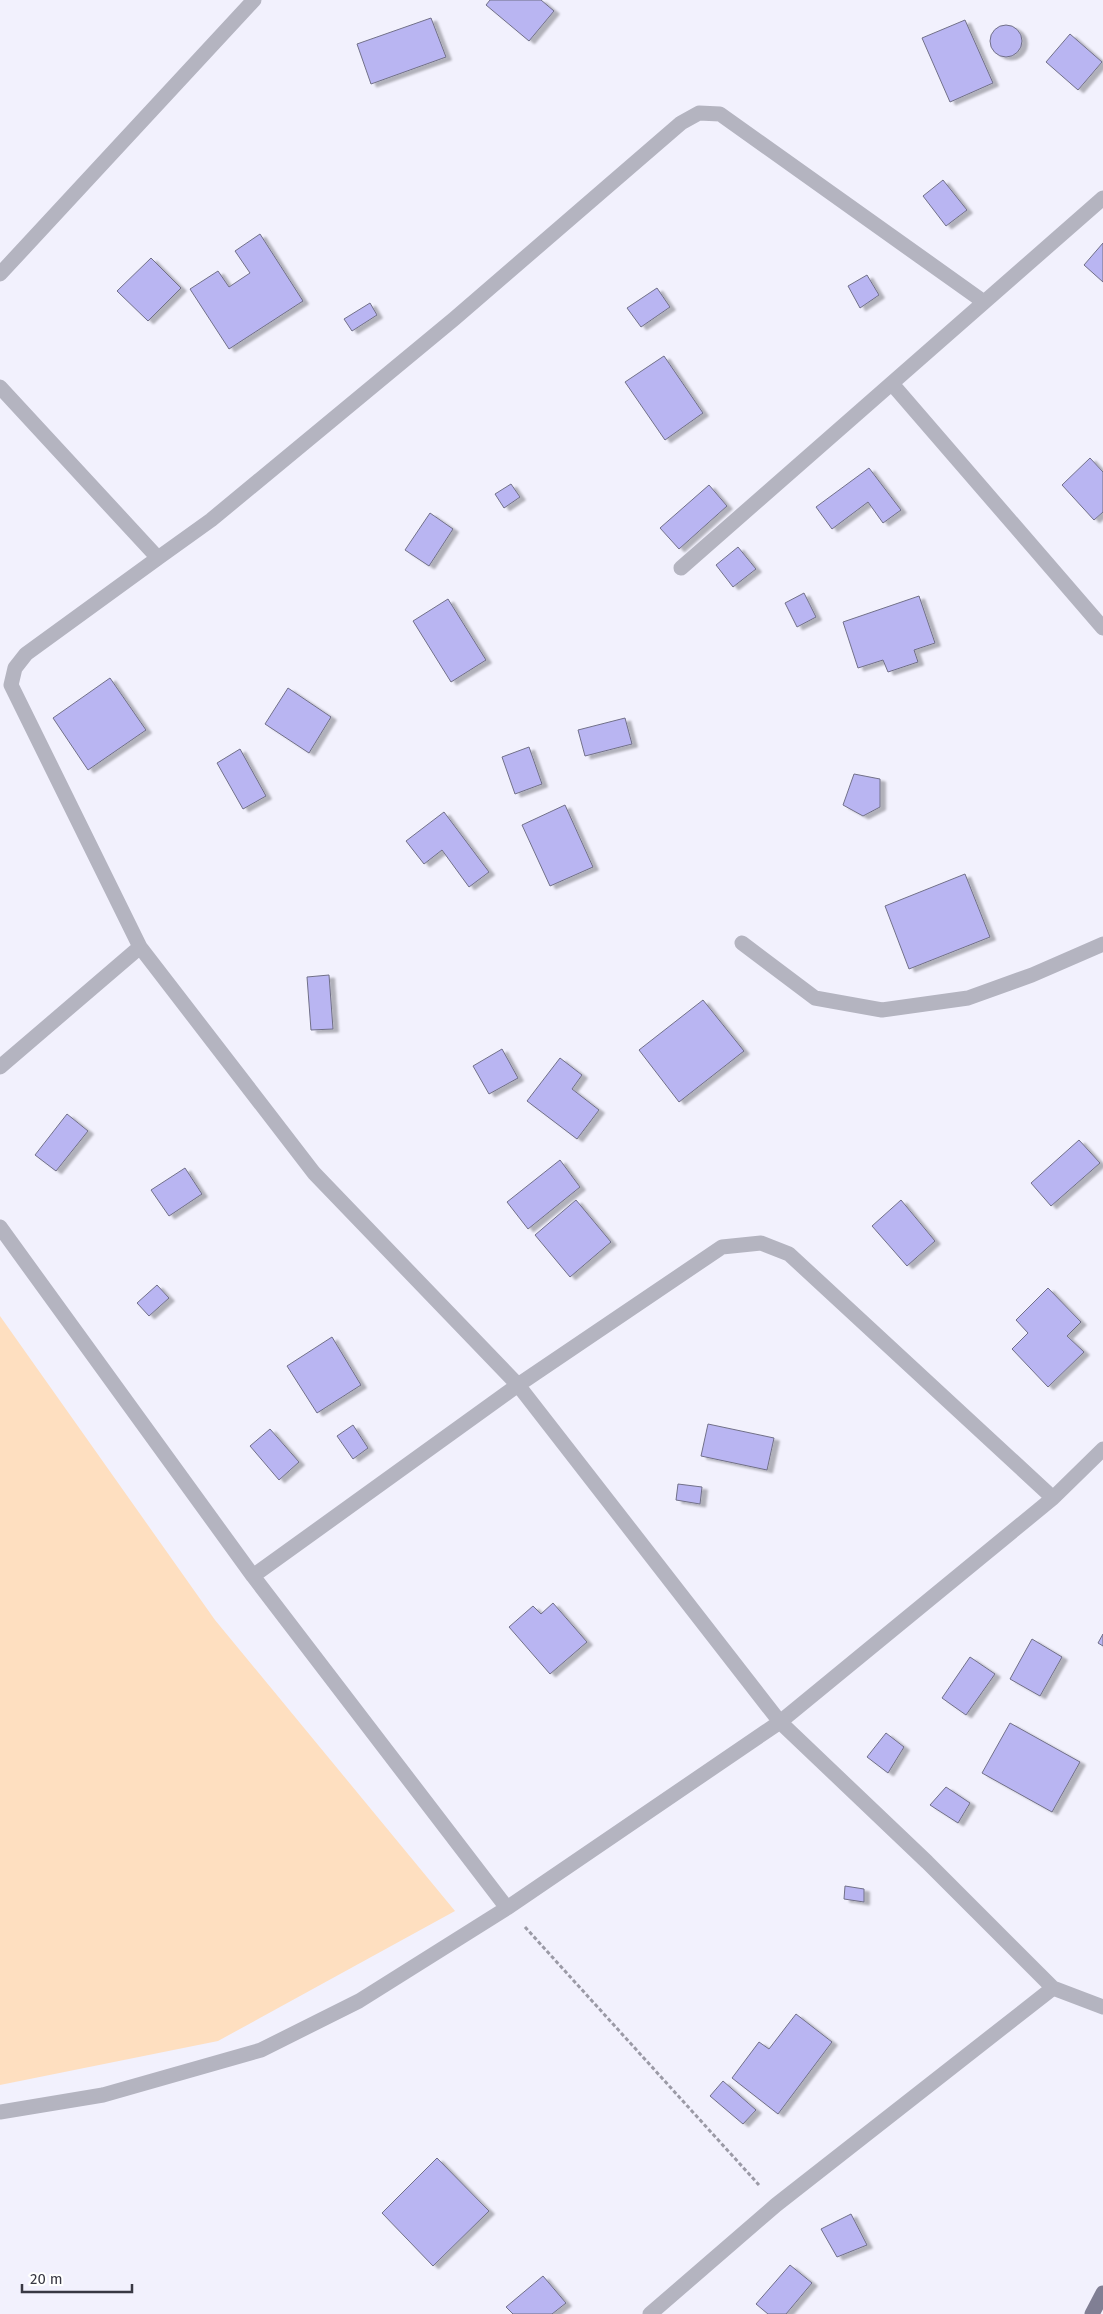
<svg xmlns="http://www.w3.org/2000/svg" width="1103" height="2314" font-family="'Fira Sans',sans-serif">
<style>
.green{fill:#fedfc0}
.building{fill:#b9b5f2;stroke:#717088;filter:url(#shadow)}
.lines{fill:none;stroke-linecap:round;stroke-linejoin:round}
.path{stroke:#9b9aa6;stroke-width:3;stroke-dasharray:4 2.5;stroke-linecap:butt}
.minor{stroke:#b4b4c0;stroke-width:15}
.major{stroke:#807f94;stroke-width:15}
</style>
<defs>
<filter id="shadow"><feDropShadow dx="5.5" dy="3" stdDeviation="1" flood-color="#0004"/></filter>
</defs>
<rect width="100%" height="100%" fill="#f2f1fd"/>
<!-- green -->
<path class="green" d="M0 1316 215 1620 455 1911 218 2041 0 2085Z"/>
<!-- building -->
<path class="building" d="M490 0H541L554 11 529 41 486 5Z
M431 18 446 57 371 84 357 44Z
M965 20 993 83 950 102 922 38Z
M990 41a16 16 0 1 1 32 0a16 16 0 1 1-32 0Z
M1070 34 1102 62 1078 90 1046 62Z
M943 180 967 210 946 226 923 196Z
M260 234 303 301 229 349 190 289 218 271 229 287 250 273 235 251Z
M1103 243V282L1084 265Z
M151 258 181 288 148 321 117 291Z
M867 275 879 295 860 308 848 286Z
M657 288 670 307 641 327 627 308Z
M370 303 377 315 352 331 344 319Z
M664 356 703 413 665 440 625 382Z
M1090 458 1103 472V512L1094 520 1062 485Z
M869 468 901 510 883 523 868 502 832 529 816 507Z
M511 484 520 497 504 508 495 494Z
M709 485 727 506 679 549 660 528Z
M430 513 453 529 429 566 405 550Z
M738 547 756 569 733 587 716 565Z
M804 593 816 617 797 627 785 603Z
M919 596 935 643 914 650 918 662 888 672 883 660 858 668 843 622Z
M448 599 486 660 451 682 413 621Z
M110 678 146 730 88 770 53 718Z
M288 688 331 717 309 753 265 724Z
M625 718 632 744 585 756 578 730Z
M529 747 542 784 515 794 502 757Z
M240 749 266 796 243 809 217 763Z
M854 774 880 779V807L863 816 843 805Z
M565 805 593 867 550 886 522 825Z
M444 812 489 872 469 887 442 850 424 864 406 841Z
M965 874 990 937 909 969 885 906Z
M329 975 333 1029 311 1030 307 977Z
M703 1000 744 1051 679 1102 639 1050Z
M502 1049 518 1078 489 1094 473 1066Z
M560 1058 582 1075 572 1089 599 1110 577 1139 527 1101Z
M67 1114 88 1131 56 1171 35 1155Z
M1079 1140 1100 1163 1051 1206 1031 1183Z
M560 1160 580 1187 528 1229 507 1202Z
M185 1168 202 1194 169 1216 151 1190Z
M576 1200 611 1242 570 1277 535 1235Z
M901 1200 935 1241 907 1266 872 1226Z
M157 1285 169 1298 149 1316 137 1303Z
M1048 1288 1081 1322 1067 1336 1084 1352 1048 1387 1012 1349 1028 1333 1016 1320Z
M332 1337 361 1385 317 1413 287 1366Z
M708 1424 774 1438 767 1470 701 1456Z
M353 1425 368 1448 353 1459 337 1436Z
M270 1429 299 1462 279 1480 250 1446Z
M678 1484 702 1487 700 1504 676 1500Z
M553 1603 587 1642 550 1674 509 1627 533 1606 541 1614Z
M1103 1634V1646L1098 1643Z
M1032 1639 1062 1657 1040 1696 1010 1679Z
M970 1657 995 1674 966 1715 942 1698Z
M1010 1723 1080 1762 1052 1812 982 1773Z
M886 1733 904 1747 888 1773 867 1757Z
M946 1787 970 1803 958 1823 930 1805Z
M845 1886 864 1889V1902L844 1899Z
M796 2014 832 2042 778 2114 732 2078 759 2042 769 2049Z
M723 2081 756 2110 743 2124 710 2096Z
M437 2158 489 2211 433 2266 382 2213Z
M851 2214 867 2245 837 2257 821 2229Z
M790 2265 812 2283 786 2314H768L756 2304Z
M543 2276 566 2303 552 2314H513L506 2307Z"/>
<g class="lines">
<!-- path -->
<path class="path" d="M525 1927 759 2185"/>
<!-- minor -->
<path class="minor" d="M0 274 254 0
M893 385 1103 628
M0 387 158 558 26 654 15 668 11 685 140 947 314 1173 518 1385 780 1722 927 1862 1053 1988
M158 558 211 520 454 319 681 123 699 113 720 114 984 302
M681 568 1103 198
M742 943 815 998 882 1010 968 998 1032 975 1103 944
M0 1067 140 947
M0 1227 253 1576 507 1908
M253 1576 518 1385 722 1247 761 1243 789 1254 1053 1498
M0 2112 103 2095 261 2050 359 2001 507 1908 780 1722 1053 1498 1103 1449
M650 2314 776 2205 1053 1988 1103 2007"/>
<!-- major -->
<path class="major" d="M1092 2314 1103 2293"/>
</g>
<!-- scale -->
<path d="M22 2284v8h110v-8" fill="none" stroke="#383843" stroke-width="2.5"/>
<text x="30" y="2284" font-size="15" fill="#383843" stroke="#ffffff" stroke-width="4" paint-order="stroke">20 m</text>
</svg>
